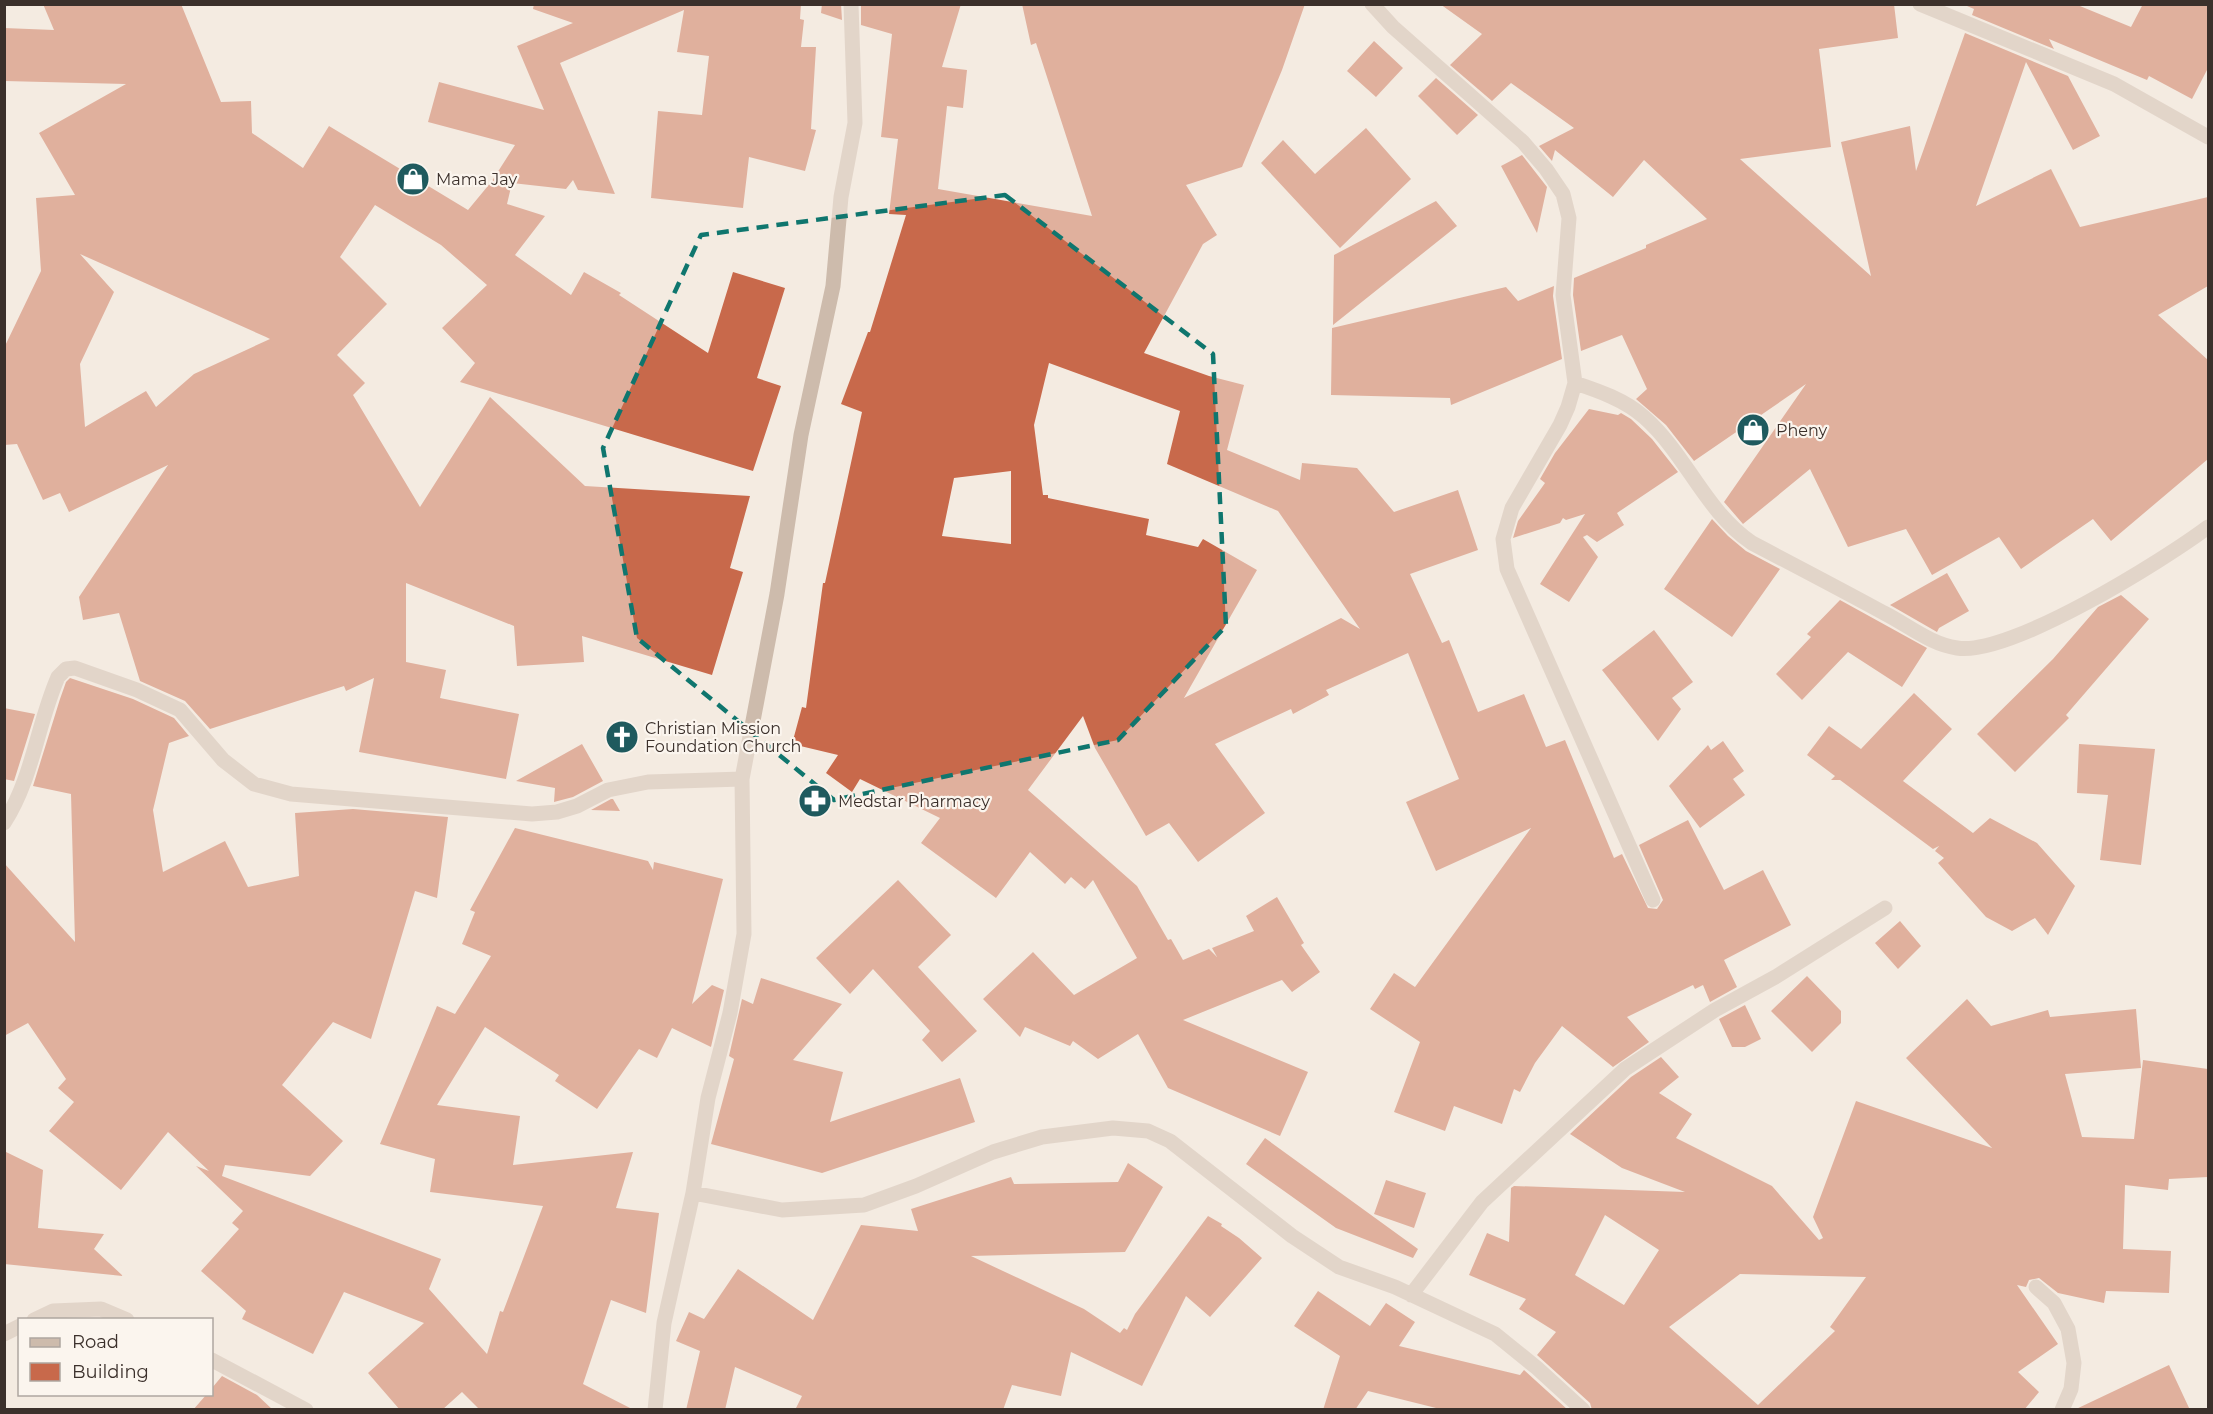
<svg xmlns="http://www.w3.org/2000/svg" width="2213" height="1414" font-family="Montserrat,sans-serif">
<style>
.building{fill:#c8694b;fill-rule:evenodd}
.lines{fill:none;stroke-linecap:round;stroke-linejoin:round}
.street{stroke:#cdbbac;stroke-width:15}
.marked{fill:none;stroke:#0f766e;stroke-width:4.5;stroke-dasharray:12 8;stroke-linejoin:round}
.labels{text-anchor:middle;stroke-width:4.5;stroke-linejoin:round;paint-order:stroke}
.poi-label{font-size:16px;fill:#3b302b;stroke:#fbf5ee;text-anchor:start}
</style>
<rect width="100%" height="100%" fill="#f4ebe1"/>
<!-- building -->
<path class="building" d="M43 4H181L221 102 251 101 252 133 303 168 329 126 468 210 492 181 515 145 428 122 439 82 544 110 517 46 573 23 533 9 534 4H801L800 19 804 20 801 47H816L811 129 816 130 805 171 749 157 743 208 651 198 658 111 702 115 709 56 677 52 684 10 560 63 615 194 578 190 573 180 566 189 512 183 507 204 545 216 515 255 571 295 584 272 621 293 619 295 708 353 733 272 785 288 757 378 781 386 753 471 460 382 475 363 442 328 487 285 441 245 375 205 340 257 387 304 337 355 365 383 353 395 420 507 490 397 585 486 750 496 730 568 743 572 712 675 582 636 584 662 517 666 514 626 406 583V662L446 670 440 698 519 714 506 779 359 752 374 678 346 691 344 686 210 729 185 701 140 681 119 613 83 620 79 597 168 465 69 512 60 493 43 500 17 444 4 445V348L41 271 36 198 75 195 39 133 126 84 4 81V28L54 30ZM80 254 266 337 270 339 194 374 156 407 146 391 85 427 80 364 114 292Z
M822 4H841L842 20 821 13Z
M861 4H961L942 67 967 70 963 108 947 106 938 189 1092 216 1036 43 1031 45 1022 4H1305L1282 70 1242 167 1186 185 1217 235 1203 244 1144 353 1209 376 1244 385 1227 450 1300 480 1302 463 1357 468 1394 512 1458 490 1478 550 1410 574 1442 643 1449 640 1478 712 1524 694 1546 747 1565 740 1614 858 1622 854 1648 908 1657 909 1663 900 1639 845 1688 820 1724 890 1763 870 1791 925 1724 960 1737 987 1710 1002 1703 985 1695 989 1693 985 1627 1017 1649 1042 1613 1067 1562 1026 1535 1063 1520 1092 1514 1089 1502 1124 1454 1106 1445 1131 1394 1112 1420 1042 1370 1009 1394 973 1415 987 1531 828 1436 871 1406 802 1459 779 1408 653 1326 690 1329 695 1293 714 1291 709 1215 744 1265 813 1198 862 1169 823 1146 836 1095 748 1083 716 1028 790 1137 886 1168 940 1171 939 1183 960 1209 949 1217 957 1212 948 1254 931 1246 916 1277 897 1304 943 1301 945 1320 972 1292 992 1282 980 1183 1020 1308 1072 1280 1136 1168 1088 1138 1034 1098 1059 1073 1041 1070 1046 1025 1027 1020 1037 983 999 1033 952 1074 995 1137 958 1093 880 1085 889 1071 877 1065 884 1030 852 996 898 921 843 940 818 860 779 852 792 826 773 838 755 792 744 802 707 806 708 823 583H825L862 412 841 404 868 332H870L906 215 889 214 898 139 881 137 892 34 861 25ZM1049 363 1180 411 1167 464 1278 511 1360 629 1341 618 1184 698 1257 570 1203 539 1198 547 1146 535 1149 519 1048 498V495H1043L1034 425ZM1011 471V544L942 536 954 478Z
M1440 4H1894L1898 38 1819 49 1831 147 1740 159 1871 276 1841 142 1910 126 1916 171 1965 33 2068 76 2100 136 2073 150 2026 62 1976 206 2051 169 2080 227 2208 197V286L2158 315 2208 360V459L2111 541 2093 519 2021 569 1999 537 1932 575 1906 529 1848 547 1810 469 1743 524 1724 502 1806 384 1694 461 1666 425 1636 399 1647 389 1622 335 1581 351 1573 295 1574 278 1646 248V245L1707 219 1644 160 1613 197 1555 150 1552 161 1539 146 1574 128 1511 83 1492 101 1450 65 1482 34Z
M1967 4H2075L2131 27 2143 4H2208V68L2192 99 2149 76 2147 80 2049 39 2054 49 1972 15 1974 9 1967 6Z
M1374 41 1403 68 1376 97 1347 71Z
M1436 78 1478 115 1457 135 1418 96Z
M1366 128 1411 179 1340 248 1261 163 1283 140 1315 174Z
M1522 155 1547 187 1537 233 1501 166Z
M1436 201 1457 226 1333 325 1334 255Z
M1554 286 1553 296 1562 359 1451 405 1450 398 1331 395 1332 328 1506 287 1518 301Z
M1589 409 1618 415 1621 413 1631 419 1652 439 1678 472 1617 513 1624 525 1597 542 1587 535 1583 537 1598 557 1569 602 1540 584 1585 514 1566 520 1563 518 1560 523 1513 538 1518 521 1545 483 1540 479 1555 453Z
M1712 519 1728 536 1746 551 1780 569 1732 637 1664 589Z
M1947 573 1969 611 1939 628 1937 632 1890 605Z
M2121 595 2149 619 2066 715 2069 718 2015 772 1977 734 2053 659 2098 607Z
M1840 600 1927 648 1902 687 1848 652 1802 700 1776 674 1811 637 1807 634Z
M1654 630 1693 682 1672 698 1681 709 1658 741 1602 670Z
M70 678 133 699 174 718 189 736 169 743 153 810 163 872 225 841 248 887 299 876 295 813 353 809 448 817 437 898 415 891 371 1039 333 1022 282 1085 343 1141 310 1176 225 1165 222 1176 441 1259 429 1289 487 1354 500 1311 503 1312 543 1206 430 1192 435 1159 380 1144 437 1006 455 1014 491 956 462 944 475 912 470 910 515 828 648 861 653 870 654 862 723 879 692 1004 712 985 724 990 711 1047 672 1028 657 1058 639 1049 597 1109 555 1081 559 1075 485 1027 437 1105 520 1116 513 1165 633 1152 616 1208 659 1213 646 1313 611 1300 583 1384 634 1410H480L462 1392 442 1410H400L368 1373 424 1323 344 1292 313 1354 242 1319 246 1311 201 1271 239 1229 232 1223 243 1211 196 1166 209 1171 168 1132 121 1190 49 1131 74 1102 58 1088 66 1079 28 1023 4 1036V863L75 942 71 794 33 786 60 699 66 682Z
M1914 693 1952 729 1903 781 1973 833 1990 818 2037 843 2075 886 2048 935 2035 918 2012 931 1986 917 1938 863 1944 858 1935 851 1939 846 1933 849 1840 780H1831L1835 776 1807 755 1829 726 1861 749Z
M4 708 35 714 14 781 4 779Z
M1723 741 1744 771 1733 779 1745 795 1700 828 1669 786 1708 745 1711 750Z
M582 744 603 781 573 797 554 802 555 788 516 781Z
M2079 744 2155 749 2141 865 2100 860 2108 795 2077 793Z
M613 799 620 811 591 810 611 799Z
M898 880 951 935 918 967 977 1031 942 1062 922 1040 930 1031 873 969 850 994 816 958Z
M1900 921 1921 946 1898 969 1875 943Z
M1807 976 1841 1011V1023L1812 1052 1771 1011Z
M761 978 842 1004 793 1060 843 1072 830 1122 960 1078 975 1122 822 1173 711 1144 734 1059 729 1056 742 999 753 1004Z
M1967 999 1991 1026 2048 1010 2050 1017 2136 1009 2141 1068 2065 1074 2082 1137 2134 1139 2143 1060 2208 1069V1177L2169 1179 2168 1190 2125 1185 2123 1249 2171 1251 2169 1293 2106 1291 2104 1303 2058 1293 2039 1278 2029 1280 2026 1287 2017 1285 2058 1344 2018 1372 2039 1392 2024 1410H1592L1590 1403 1537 1355 1556 1332 1519 1309 1526 1299 1469 1275 1487 1233 1509 1242 1511 1188 1514 1186 1685 1192 1622 1168 1570 1134 1631 1077 1661 1057 1679 1077 1659 1093 1692 1114 1676 1138 1772 1186 1819 1240 1823 1238 1813 1217 1856 1101 1992 1148 1906 1058ZM1605 1215 1659 1250 1624 1305 1575 1275ZM1740 1274 1866 1277 1830 1327 1835 1331 1758 1405 1669 1327Z
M1745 1005 1761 1039 1745 1047H1732L1719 1019Z
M1265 1138 1418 1249 1413 1258 1336 1228 1246 1164Z
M4 1151 43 1170 38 1228 104 1234 94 1249 123 1276 4 1264Z
M1128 1163 1163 1187 1125 1252 971 1256 1084 1309 1120 1333 1124 1328 1127 1330 1135 1314 1208 1216 1222 1224 1221 1226 1239 1238 1262 1258 1210 1317 1186 1296 1142 1386 1071 1352 1061 1396 1012 1385 1003 1410H795L802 1396 735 1367 725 1410H686L700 1351 676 1341 689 1312 704 1319 738 1269 813 1320 861 1225 918 1231 911 1209 1011 1177 1014 1184 1118 1182Z
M1386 1180 1426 1193 1414 1228 1374 1214Z
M1318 1291 1370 1326 1386 1303 1415 1322 1399 1346 1520 1375 1524 1370 1568 1410H1444L1368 1391 1355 1410H1323L1340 1356 1294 1326Z
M2169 1365 2190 1410H2074Z
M222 1376 257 1395 273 1410H193L206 1395H212V1388Z"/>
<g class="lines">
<!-- street -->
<path class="street" d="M1372 4 1393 27 1523 142 1546 169 1563 194 1569 218 1563 295 1575 383 1568 407 1560 425 1512 508 1503 539 1507 569 1653 900
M1920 4 2114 84 2208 137
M1575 383C1599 391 1625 400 1644 417 1687 455 1704 510 1752 543 1796 566 1840 589 1884 613 1908 625 1930 644 1957 648 2009 657 2164 560 2208 527
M4 823C33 778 37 725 58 677L66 669 75 668 137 690 180 710 223 760 254 784 291 794 532 814 557 812 577 806 608 790 648 782 742 779
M693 1193 782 1210 864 1205 916 1186 993 1152 1042 1137 1113 1128 1148 1131 1170 1141 1292 1236 1339 1267 1395 1287 1495 1334 1537 1368 1583 1410
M2036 1287 2054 1303 2068 1329 2074 1363 2071 1389 2062 1410
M1411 1295 1482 1202 1625 1069 1715 1010 1777 976 1885 908
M34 1320 53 1311 101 1309 127 1320
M4 1334 20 1326
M212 1360 306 1410
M655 1410 664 1323 693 1193 708 1098 730 1013 744 934 742 779 777 594 801 435 833 286 841 197 855 123 851 4"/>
</g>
<!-- marked area -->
<path d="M0 0H2213V1414H0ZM1005 195 1213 354 1226 626 1118 740 834 800 637 638 603 448 701 235Z" fill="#f4ebe1" fill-opacity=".55" fill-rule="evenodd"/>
<path class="marked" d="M1005 195 1213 354 1226 626 1118 740 834 800 637 638 603 448 701 235Z"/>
<!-- icons -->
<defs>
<g id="shop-disc" transform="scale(1.725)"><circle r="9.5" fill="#1f5a5e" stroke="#fbf5ee"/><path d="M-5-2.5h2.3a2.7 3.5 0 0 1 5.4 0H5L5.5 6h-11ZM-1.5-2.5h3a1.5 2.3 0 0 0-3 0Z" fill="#fff"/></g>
<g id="church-disc" transform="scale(1.725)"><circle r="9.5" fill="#1f5a5e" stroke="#fbf5ee"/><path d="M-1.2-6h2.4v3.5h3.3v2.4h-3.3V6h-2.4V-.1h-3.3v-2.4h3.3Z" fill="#fff"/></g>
<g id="pharmacy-disc" transform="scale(1.725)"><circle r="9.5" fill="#1f5a5e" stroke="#fbf5ee"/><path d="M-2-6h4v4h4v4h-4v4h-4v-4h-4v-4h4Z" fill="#fff"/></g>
</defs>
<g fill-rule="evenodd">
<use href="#shop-disc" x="413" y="179"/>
<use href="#shop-disc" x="1753" y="430"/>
<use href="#church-disc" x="622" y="737"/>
<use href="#pharmacy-disc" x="815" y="801"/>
</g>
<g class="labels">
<!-- poi labels -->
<g class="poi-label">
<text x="436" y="185">Mama Jay</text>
<text x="1776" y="436">Pheny</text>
<text x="645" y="734">Christian Mission<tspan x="645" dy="18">Foundation Church</tspan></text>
<text x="838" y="807">Medstar Pharmacy</text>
</g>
</g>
<!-- border -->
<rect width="2213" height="1414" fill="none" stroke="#3b302b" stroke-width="12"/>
<!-- legend -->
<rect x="18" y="1318" width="195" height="78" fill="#fbf5ee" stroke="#aea6a0" stroke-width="1.5"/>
<rect x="30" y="1338" width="30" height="9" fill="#cdbbac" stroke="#aea6a0" stroke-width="1.5"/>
<text x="72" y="1348" font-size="18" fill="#3b302b">Road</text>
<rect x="30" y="1363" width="30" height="18" fill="#c8694b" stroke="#aea6a0" stroke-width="1.5"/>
<text x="72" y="1378" font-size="18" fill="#3b302b">Building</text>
</svg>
